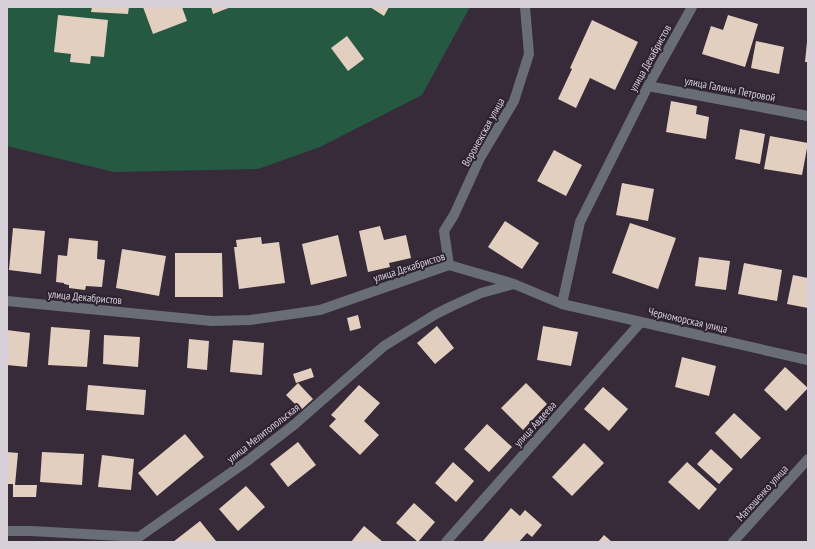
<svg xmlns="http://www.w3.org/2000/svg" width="815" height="549" font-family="'PT Sans Narrow',sans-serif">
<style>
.green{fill:#265941}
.building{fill:#e3cfc0}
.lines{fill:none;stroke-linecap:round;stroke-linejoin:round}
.minor{stroke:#696d75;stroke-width:10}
.labels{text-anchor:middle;stroke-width:4;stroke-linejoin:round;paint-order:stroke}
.street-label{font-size:11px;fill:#d7d0d9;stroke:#2d2230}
</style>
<rect width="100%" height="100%" fill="#372b3a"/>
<!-- green -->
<path class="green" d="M7 7H470L422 95 320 147 258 169 114 172 7 146Z"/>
<!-- building -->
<path class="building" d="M92 7H129L128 14 91 12Z
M143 7H182L187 21 153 34Z
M211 7H231L213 14Z
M370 7H389L384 16Z
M58 15 108 20 104 57 91 56 90 64 70 62 71 54 54 52Z
M728 15 758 24 745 67 702 54 711 26 723 30Z
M592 20 638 42 615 90 590 78 576 108 558 99 572 69 570 68Z
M347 36 364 59 348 71 331 48Z
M756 41 784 47 779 74 751 68Z
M807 42 808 43V62H805Z
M671 101 697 106 696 114 709 117 706 139 666 132Z
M740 129 765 134 760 164 735 159Z
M770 136 808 143 802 175 764 169Z
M554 150 582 165 566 196 537 181Z
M622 183 654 189 648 221 616 215Z
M505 221 539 243 522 269 488 247Z
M630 223 676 238 658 289 612 273Z
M380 226 384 240 406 235 411 258 389 263 390 267 368 272 359 231Z
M13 228 45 231 41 274 9 270Z
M338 235 347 276 311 285 302 244Z
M261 237 262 244 279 242 285 283 239 289 234 247H237L236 240Z
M69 238 98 241 97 259 105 260 102 287 86 286 85 290 69 288V285L64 284V283L56 282 58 255 67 256Z
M122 249 166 256 159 296 116 288Z
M175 253H222L223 297H175Z
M699 257 730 261 726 290 695 286Z
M744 263 782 270 777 301 738 294Z
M793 275 808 278V308L787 304Z
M358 315 361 328 350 331 347 318Z
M437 326 454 348 435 364 417 343Z
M543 326 578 332 571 366 537 360Z
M51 327 90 330 87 367 48 365Z
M7 330 30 333 27 367 7 365Z
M104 335 140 337 138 367 103 364Z
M189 339 209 341 207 370 187 368Z
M233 340 264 343 262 375 230 372Z
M682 357 716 366 709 396 675 387Z
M785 367 808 388 786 411 764 390Z
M311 368 314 377 296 383 293 374Z
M298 383 313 399 301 410 286 395Z
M526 383 547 404 523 430 501 408Z
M88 385 146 390 144 415 86 410Z
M359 385 380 403 364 421 379 435 360 455 329 426 336 419 331 415Z
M603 387 628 409 609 431 584 409Z
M734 413 761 438 741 459 715 433Z
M487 424 512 447 489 472 464 449Z
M185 434 204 457 157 496 138 473Z
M298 442 316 465 288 487 270 464Z
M584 443 604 463 572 496 552 477Z
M711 449 733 469 719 484 697 464Z
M7 452 18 453 15 485H37L36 497H13V484H7Z
M42 452 84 454 82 485 40 482Z
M102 455 134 459 131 490 98 487Z
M453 462 474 481 456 502 435 483Z
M687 462 717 489 699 510 668 482Z
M246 486 265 507 238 531 219 509Z
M414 503 435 522 418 542 396 523Z
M511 508 520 516 525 510 542 525 532 537 527 533 519 542H482Z
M200 521 216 541 215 542H173Z
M364 526 383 542H351Z
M604 535 612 542H598Z"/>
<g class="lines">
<!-- minor -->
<path class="minor" d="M648 86 808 116
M449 265 444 231 454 215 480 158 514 101 529 54 525 7
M7 301 212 321 250 320 320 310 449 265 514 284 562 304 808 360
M562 304 580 222 648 86 692 7
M7 531H31L139 537 246 462 295 424 384 346 436 314 452 306 481 293 514 284
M446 542 641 322
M733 542 808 459"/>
</g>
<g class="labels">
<!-- street labels -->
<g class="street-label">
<text transform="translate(650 58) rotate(-61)" y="4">улица Декабристов</text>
<text transform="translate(730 89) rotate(11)" y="4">улица Галины Петровой</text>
<text transform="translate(483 132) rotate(-61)" y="4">Воронежская улица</text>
<text transform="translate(409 267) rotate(-18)" y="4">улица Декабристов</text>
<text transform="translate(85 297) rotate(5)" y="4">улица Декабристов</text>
<text transform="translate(688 320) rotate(13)" y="4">Черноморская улица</text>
<text transform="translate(535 424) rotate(-48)" y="4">улица Авдеева</text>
<text transform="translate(263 433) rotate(-38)" y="4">улица Мелитопольская</text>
<text transform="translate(762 493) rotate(-48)" y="4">Матюшенко улица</text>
</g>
</g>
<!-- border -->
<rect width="815" height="549" fill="none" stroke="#d7d0d9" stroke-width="16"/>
</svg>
